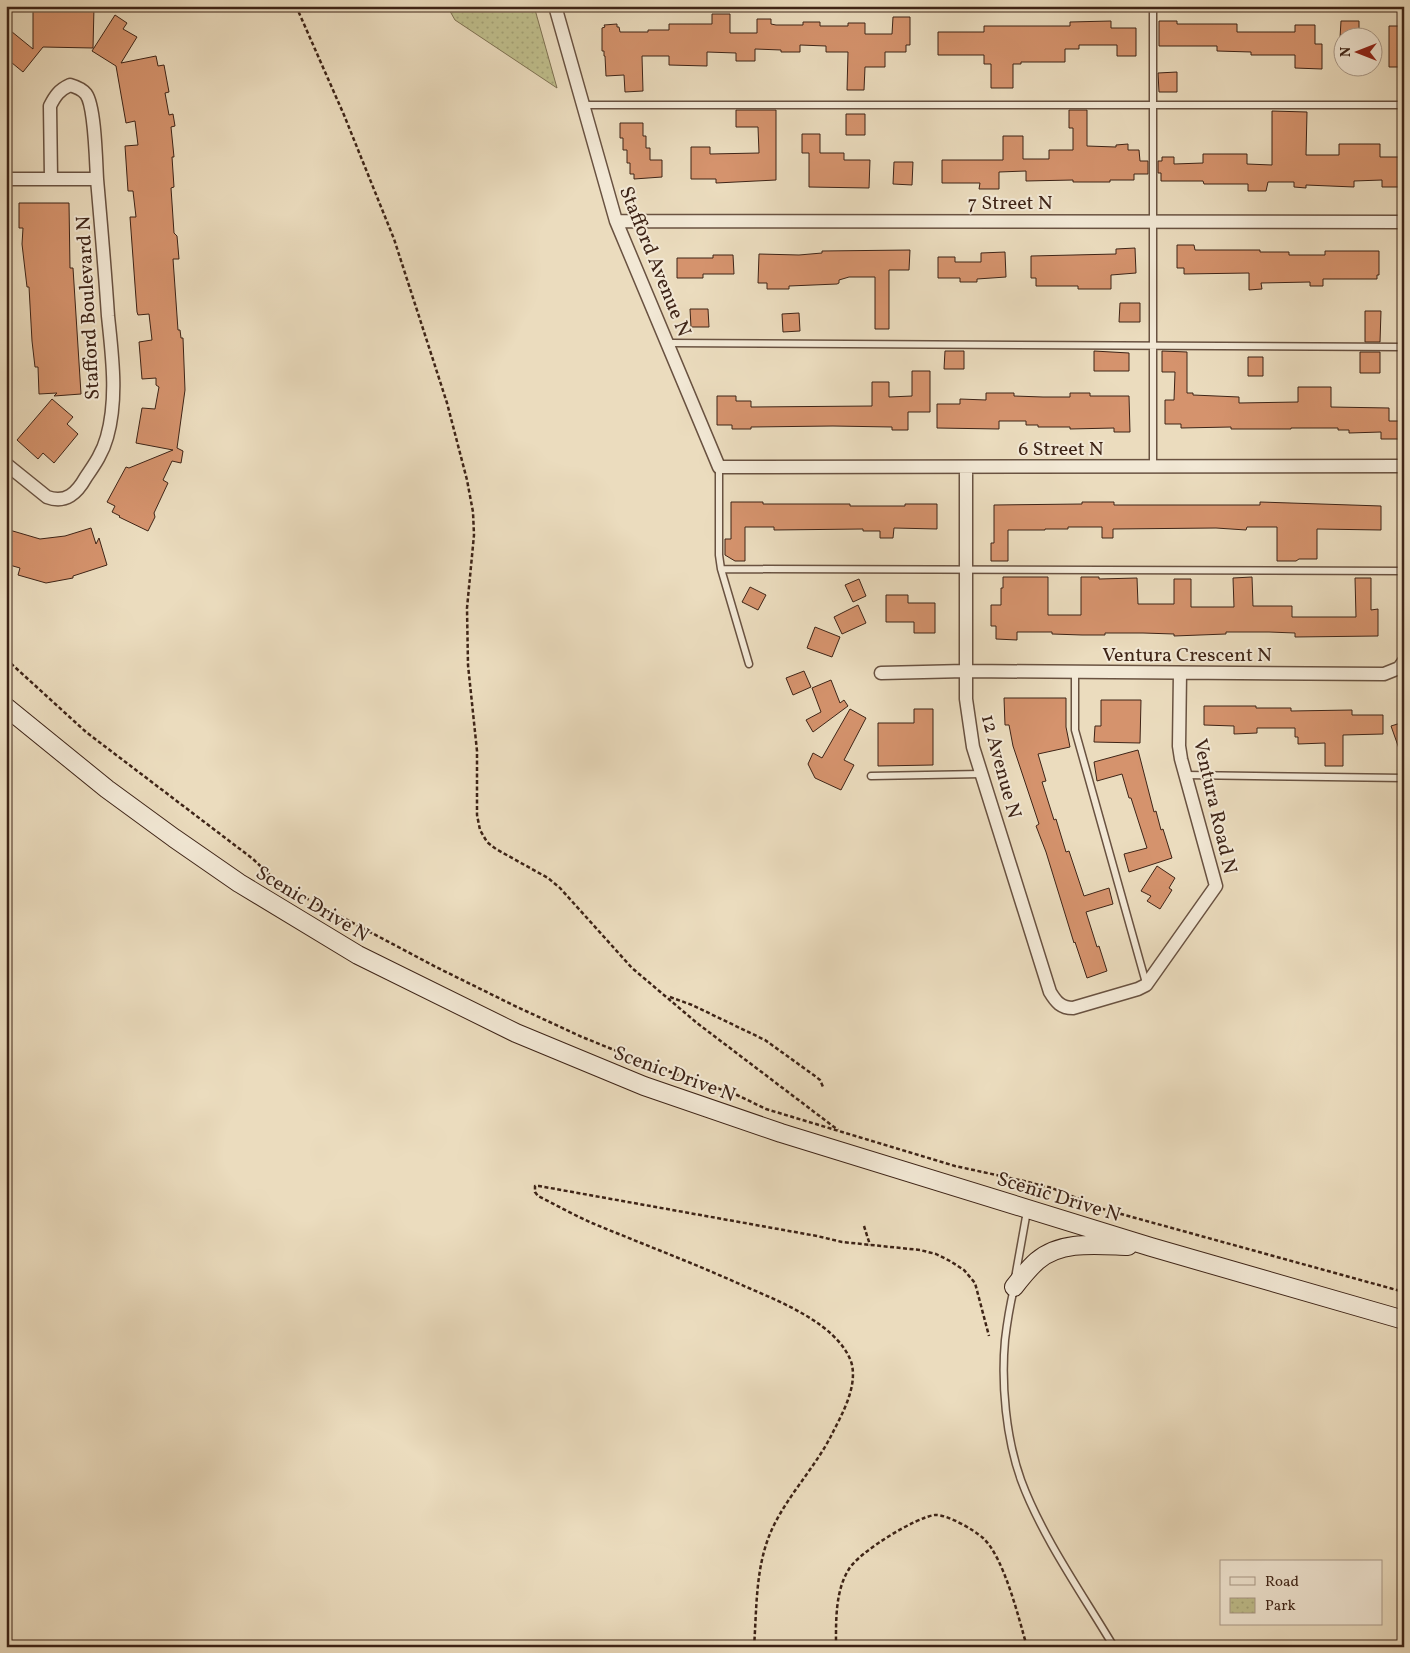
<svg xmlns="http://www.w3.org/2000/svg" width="1410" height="1653" font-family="Vollkorn,serif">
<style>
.park{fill:url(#park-dots);stroke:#7e7152}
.building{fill:#d5936d;stroke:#3e2417}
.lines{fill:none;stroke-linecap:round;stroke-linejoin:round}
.service-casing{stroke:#695241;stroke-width:9}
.minor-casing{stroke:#695241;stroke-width:15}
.secondary-casing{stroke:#3e2417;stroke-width:20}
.path{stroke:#3e2417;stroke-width:2.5;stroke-dasharray:4 2.5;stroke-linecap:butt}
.service{stroke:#f2e8d5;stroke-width:6}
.minor{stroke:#f2e8d5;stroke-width:12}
.secondary{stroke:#f2e8d5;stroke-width:18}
.labels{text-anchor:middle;stroke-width:4;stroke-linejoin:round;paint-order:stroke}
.street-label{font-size:20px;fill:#3e2417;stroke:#f2e8d5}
</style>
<defs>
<pattern id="park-dots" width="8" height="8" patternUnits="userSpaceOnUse" patternTransform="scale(1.25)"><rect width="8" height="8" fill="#bfbe8c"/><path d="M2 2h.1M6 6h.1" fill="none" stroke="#a5a378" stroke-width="1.8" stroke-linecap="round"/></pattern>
</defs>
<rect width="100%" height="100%" fill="#ebdcbe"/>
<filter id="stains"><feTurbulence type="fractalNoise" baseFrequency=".004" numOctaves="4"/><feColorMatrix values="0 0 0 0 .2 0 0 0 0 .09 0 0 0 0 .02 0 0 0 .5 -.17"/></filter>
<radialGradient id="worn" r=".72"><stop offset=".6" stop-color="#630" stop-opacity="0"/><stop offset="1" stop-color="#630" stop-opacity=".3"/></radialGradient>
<!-- park -->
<path class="park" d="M447 6H534L557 88 455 20Z"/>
<!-- building -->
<path class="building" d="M33 6 94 7 93 48 43 47 23 72 6 58V27L33 49Z
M712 14H730V33H757V19H771V24L776 25H803V22H820V26H848V23H865V34H892L893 17H910V45H906V52H885V67H865L864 90H847L848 52H826V46L800 45V52H781V50L755 49V61H736V53L707 52V66L669 65V56H642L643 91 625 92 624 75 606 76 605 56H604V51H602V28L605 27 604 25 617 24V27H619L620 32H648V30H669V24H712Z
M115 15 127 23 123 29 137 37 121 63 156 56 158 66 164 65 169 92 165 93 169 115 173 114 175 126 171 127 174 157H172L174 187 171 188 174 233 177 236 179 259H173L178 330H180L181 338H183L185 390 177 448 183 451 181 463 172 461 163 480 168 483 154 513 155 517 148 531 119 517 120 516 112 512 115 506 107 502 126 467 129 468 173 450 136 443 142 408 155 409 159 387 156 385V378L142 379 139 342 152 340 149 314 138 315 137 312 130 217H136L133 191H128L125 146 138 145 135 121 126 123 116 66 92 51Z
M1111 21V28H1136V56H1117V45H1079V49H1065V62H1021V64H1013V88H991V64H984V55H938V32H984V26H1070V22Z
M1159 21H1177V24H1237V32H1295V25H1315V44H1322V69L1295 68V55H1251V52L1217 51V46H1159Z
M1341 21H1359V38H1340Z
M1389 26H1404V67H1389Z
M1177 72V92H1159L1158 73Z
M736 110H776V180L716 183V179H691V147H710V154L759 153 758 127H736Z
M1069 110H1087V146L1116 147V145L1128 144V150H1139L1140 161H1148V174H1134V180H1110V182H1073V180L1026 181V171L999 172V189H979L980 183H942V160H1003V136H1023V159H1049V150H1073V128H1069Z
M1272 111 1307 112 1306 155H1339V144H1380V157H1400V187H1382V180L1354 181V187L1306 185V188L1294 187V182H1268L1266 191H1248V184H1204L1203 181H1161V173H1158V161H1162V157H1174V164L1203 163V154H1247V164L1272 165Z
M846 114H865V135H846Z
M620 123H643V136H646V148H650V160H662V177L634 179V174H630V163H627V150H623V138H620Z
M802 134H820V153H844V160H870L869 188 809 187V153H802Z
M894 162H913L912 185 893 184Z
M19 203H69L70 268H73L81 394 54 396 57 393 39 394 38 367H35L32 341 29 287H27L22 244 23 228H19Z
M1177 245H1194L1195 250H1260V252H1289V255H1325V251H1379V275H1377V279H1323V286H1310V282L1261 283 1262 289 1249 290V273L1184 274V268H1177Z
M1135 248 1136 273 1111 275V289H1078V286H1036V278H1031V256L1116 254V249Z
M910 250 909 270H889V329H875V277H849L839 280V283L837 284 789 286V289H767V283H758L759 254 799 255 822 253V251Z
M1005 252 1006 277 977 279V282H960V278H938V257H955V262H981V253Z
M713 255H733L734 274H703V278H677V258H713Z
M1120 303H1140V322H1119Z
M690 309H708L709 327H691Z
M1365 311H1381L1380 342H1365Z
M799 313 800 331 783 332 782 314Z
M945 351H964V369H944Z
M1094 351 1129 353V371H1094Z
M1162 351 1187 352V393H1193V395L1239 397V403L1298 402V387H1331V407L1389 408V421H1399V439H1381V432L1349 433V430H1338V428H1291V429H1231V427L1181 428V424H1165V400H1174L1175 372H1162Z
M1360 352H1380V373H1360Z
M1248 357H1263V376H1248Z
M912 371H930V412H908V430H892V427L833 426 751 427V429H732V425H717V396H736V401H751V407L872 406V382H889V397L912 396Z
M986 393H1014V396L1043 397H1070V393H1090V396H1129L1130 432H1114V428L1070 429V427H1038V425H1026V421H999V429L937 428V404H960V399L986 400Z
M52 399 73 417 67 424 78 434 54 463 43 453 38 459 17 440Z
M731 502H763V504H850V506H905V504H937V529L894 528 893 538H880V531H863V529L774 530V527H745V561H735L725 555V539H731Z
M1082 502H1114V505H1260V502L1381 506V530L1317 529V559H1299L1296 561H1277V527H1247L1246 530 1216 528 1113 529V538H1102V527H1068V529H1045V530H1008V561H991V543H994V505L1082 504Z
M91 528 96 544 99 538 107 565 73 576V578L46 583 18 575 20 568 6 564V529L40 539 65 536Z
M1003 577H1048V615H1081V577H1099V579L1137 578 1138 604H1174V579H1191V607H1234L1233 578 1252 577 1253 606H1292V617H1356L1355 578H1371V610L1378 609V636L1295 637V633L1269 632H1226V634L1174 636V634L1143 633H1105V635H1082L1052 634V632H1017V640L996 639V626H991V605H1001V588H1003Z
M859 579 866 596 853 602 845 585Z
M750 587 766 595 758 610 742 602Z
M886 595H908V603H935V633H914V622H886Z
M858 605 866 623 842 634 834 617Z
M815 627 840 637 832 657 807 648Z
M804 671 811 687 793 695 786 678Z
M831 680 840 703 844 700 848 706 813 732 806 720 821 712 812 688Z
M1004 698H1066V727L1070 747 1038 754 1046 781 1042 782 1054 820 1056 819 1066 852 1069 851 1084 896 1109 888 1113 904 1086 912 1097 947 1099 946 1107 971 1087 978 1075 942 1074 943 1046 852 1036 826 1039 824 1013 746 1009 725H1005Z
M1101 700H1141L1140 743 1094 742 1095 726H1101Z
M1204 706H1256V708H1291V711L1352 710V715H1383V734L1343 735V766H1325V743L1298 744V737H1295V728H1257V733L1234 734V726L1204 725Z
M850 709 866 718 844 760 854 765 841 790 815 778 808 764 813 753 822 758Z
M914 709H933V765L878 766V723H914Z
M1404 722V757H1402L1391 726Z
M1138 750 1154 812 1156 811 1161 830 1163 829 1172 858 1129 872 1124 854 1147 848 1131 798H1129L1122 774 1097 781 1094 762Z
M1157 866 1175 878 1169 888 1172 890 1160 909 1147 901 1151 896 1141 891Z"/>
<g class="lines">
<!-- service casing -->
<g class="service-casing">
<path id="service" d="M1153 6V466
M583 105H1404
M669 343 1404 347
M719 467V555L721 569 749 664
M721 569 1404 571
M1075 673V730L1146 983
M1185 775 1404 778
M871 776 982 774
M1015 1278 1027 1211
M1014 1288C1010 1305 1007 1323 1005 1340 1001 1384 1006 1438 1021 1480 1042 1537 1083 1595 1114 1647"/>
</g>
<!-- minor casing -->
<g class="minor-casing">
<path id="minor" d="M555 6 616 221 719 467 1404 466
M51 178 50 106C55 96 59 90 70 85 77 87 82 89 86 94 95 106 96 162 97 179
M6 179H97C101 225 105 270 108 316 112 355 118 398 107 437 103 452 95 464 86 477 77 493 66 504 47 497L6 464
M616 221 1404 222
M966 467V699L973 747 1050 992C1056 1002 1061 1008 1073 1008L1138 989 1146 985 1216 886 1181 759 1179 746 1180 673
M881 673 965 671 1384 674 1399 668 1404 661"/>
</g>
<!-- secondary casing -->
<g class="secondary-casing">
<path id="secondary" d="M6 707 107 789 174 838 239 883 358 955 516 1033 644 1086 781 1133 1151 1247 1404 1320
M1014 1287C1021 1278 1028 1269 1037 1261 1061 1240 1098 1245 1128 1246"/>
</g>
<!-- path -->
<path class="path" d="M296 6 344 115 394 239 447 403 467 480 473 512 474 535 467 608 468 665 477 751V815L480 830 487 842 496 849 548 878 560 888 632 968 697 1023 838 1130
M6 659 86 732 253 859 274 879 304 897 436 967 515 1006 582 1037 659 1068 737 1095 766 1109 955 1166 1024 1181 1052 1188 1103 1209 1404 1292
M670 997 692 1005 765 1040 815 1076 820 1080 823 1087
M864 1226 870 1245
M754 1647C757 1606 755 1563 774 1525 790 1493 815 1467 831 1436 841 1416 857 1389 852 1365 848 1348 830 1331 816 1322 791 1305 762 1294 735 1282 688 1261 640 1243 592 1223 574 1215 556 1205 538 1196L535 1192V1186H539L817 1236 842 1242 920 1250 936 1254 950 1261 964 1270 975 1283 989 1336
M836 1647C836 1621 835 1591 849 1569 859 1552 916 1517 935 1515 947 1514 974 1530 983 1538 1004 1557 1019 1619 1027 1647"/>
<!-- service -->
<use href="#service" class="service"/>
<!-- minor -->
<use href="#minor" class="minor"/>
<!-- secondary -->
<use href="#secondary" class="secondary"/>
</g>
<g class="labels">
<!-- street labels -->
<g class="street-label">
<text x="1010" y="209">7 Street N</text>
<text transform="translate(656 261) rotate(68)" y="7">Stafford Avenue N</text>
<text transform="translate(87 308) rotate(-93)" y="7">Stafford Boulevard N</text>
<text x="1061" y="455">6 Street N</text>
<text x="1187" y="661">Ventura Crescent N</text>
<text transform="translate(1002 766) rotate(75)" y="7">12 Avenue N</text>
<text transform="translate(1216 806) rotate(77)" y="7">Ventura Road N</text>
<text transform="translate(313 903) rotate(31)" y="7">Scenic Drive N</text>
<text transform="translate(675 1073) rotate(20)" y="7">Scenic Drive N</text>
<text transform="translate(1059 1196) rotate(17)" y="7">Scenic Drive N</text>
</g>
</g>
<!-- margin -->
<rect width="1410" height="1653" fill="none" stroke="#ebdcbe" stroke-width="25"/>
<rect x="8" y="8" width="1395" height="1638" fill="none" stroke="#3e2417" stroke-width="2.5"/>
<rect x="12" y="12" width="1385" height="1628" fill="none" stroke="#3e2417"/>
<!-- legend -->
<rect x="1220" y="1560" width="162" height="65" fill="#f2e8d5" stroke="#aa9a89"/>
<rect x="1230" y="1577" width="25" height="8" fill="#f2e8d5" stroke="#aa9a89"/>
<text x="1265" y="1586" font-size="15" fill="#3e2417">Road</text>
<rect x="1230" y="1598" width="25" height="15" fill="url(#park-dots)" stroke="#aa9a89"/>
<text x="1265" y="1610" font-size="15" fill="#3e2417">Park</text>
<!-- north arrow -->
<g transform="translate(1358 52) rotate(270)"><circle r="24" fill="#f2e8d5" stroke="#aa9a89"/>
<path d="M0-4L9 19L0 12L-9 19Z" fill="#8f2418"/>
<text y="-8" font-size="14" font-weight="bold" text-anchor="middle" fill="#3e2417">N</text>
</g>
<rect width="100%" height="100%" filter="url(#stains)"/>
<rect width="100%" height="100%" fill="url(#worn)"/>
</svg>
